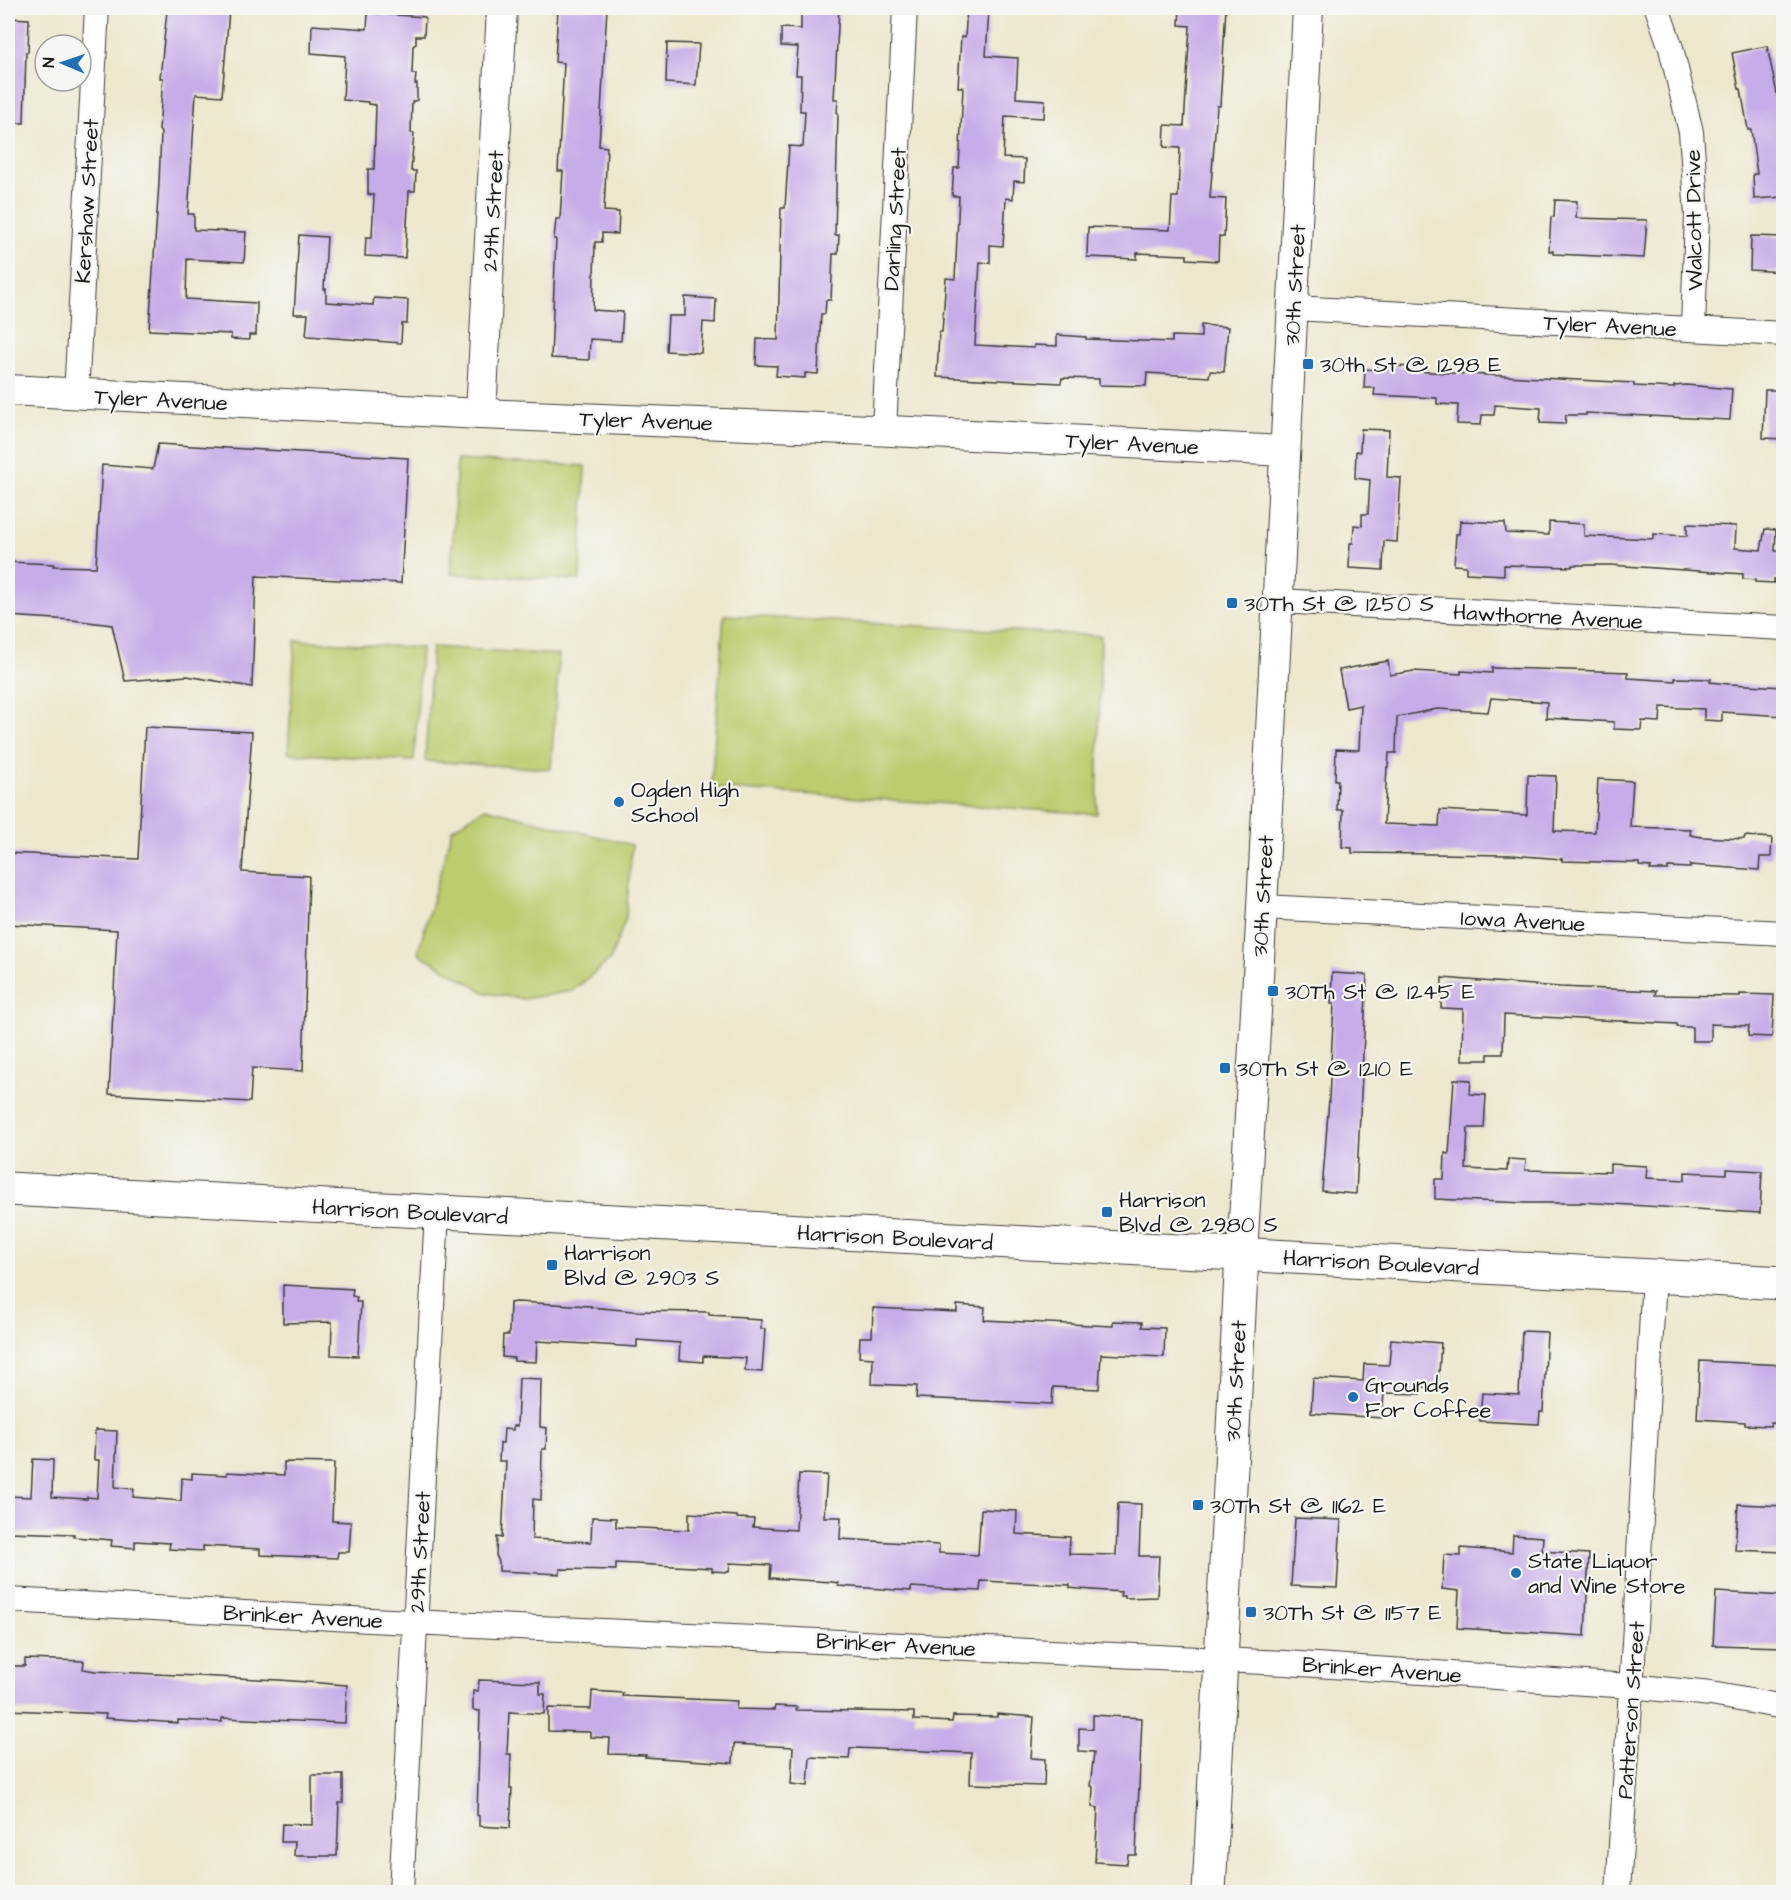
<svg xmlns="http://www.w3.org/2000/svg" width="1791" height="1900" font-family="'Architects Daughter',sans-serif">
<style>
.green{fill:#bccc6e;stroke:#6c7445;stroke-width:1.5}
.building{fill:#c6ace8}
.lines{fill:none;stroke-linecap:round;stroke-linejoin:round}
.minor-casing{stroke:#3b3a37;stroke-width:26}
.tertiary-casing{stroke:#3b3a37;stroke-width:32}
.secondary-casing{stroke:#3b3a37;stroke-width:35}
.primary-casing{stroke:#3b3a37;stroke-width:35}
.minor{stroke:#fff;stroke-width:24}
.tertiary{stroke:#fff;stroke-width:30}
.secondary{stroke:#fff;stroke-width:33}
.primary{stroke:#fff;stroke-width:33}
.poi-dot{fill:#1f6fb2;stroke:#f6f6f2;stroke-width:2}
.labels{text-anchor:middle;stroke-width:4.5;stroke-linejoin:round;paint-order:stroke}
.street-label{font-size:22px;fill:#1c1c1c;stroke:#f6f6f2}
.poi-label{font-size:22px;fill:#1c1c1c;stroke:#f6f6f2;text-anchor:start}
</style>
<rect width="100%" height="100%" fill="#f6f6f2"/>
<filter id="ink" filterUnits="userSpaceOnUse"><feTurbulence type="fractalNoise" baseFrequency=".0167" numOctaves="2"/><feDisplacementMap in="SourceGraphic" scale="12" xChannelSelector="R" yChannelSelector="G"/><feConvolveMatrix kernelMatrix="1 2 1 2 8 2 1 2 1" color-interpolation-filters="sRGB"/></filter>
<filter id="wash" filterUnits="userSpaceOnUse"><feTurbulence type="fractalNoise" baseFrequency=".008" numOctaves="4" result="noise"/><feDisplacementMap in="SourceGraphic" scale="24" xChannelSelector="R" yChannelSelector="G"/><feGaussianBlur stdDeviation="1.35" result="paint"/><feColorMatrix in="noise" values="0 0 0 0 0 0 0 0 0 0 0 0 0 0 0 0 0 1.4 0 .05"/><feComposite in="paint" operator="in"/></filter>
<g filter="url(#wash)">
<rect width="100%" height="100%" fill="#ede7cd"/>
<!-- green -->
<path class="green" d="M457 460 585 466 580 580 451 574Z
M724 615 1101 636 1097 814 711 788Z
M295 640 421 648 414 761 288 753Z
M432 647 559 655 551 769 425 761Z
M485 808 632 845 626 918 610 960 572 991 524 999 486 993 418 953 452 829Z"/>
<g id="blocks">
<!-- building -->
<path class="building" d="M175 8 229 10 222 96 196 94 188 214H194V230L246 232 244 262 187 259 186 299 257 303 256 335H249V340L231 339V334L149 330 159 183 161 133 159 130 163 78H160L167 11H175Z
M558 8H607L599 146 607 147 604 211 619 212 618 234 602 233V242H595L593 310 623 312 621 341 590 339 589 360 551 358 556 239H554L556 219H560L563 171H558L564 63 555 62Z
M801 8H839L834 99H838L837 113H838L835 235H839L838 254H833L831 300H826L825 314H821L818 374 805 373V378L776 376 777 366 756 365 757 339 778 340 781 208H785L789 146 803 147 805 111H800L801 75H796L798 47 781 46V28L801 29Z
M967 8H989L986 56 1018 58 1016 98 1045 100 1044 118 1005 116 1003 158 1025 159 1024 182 1014 181 1013 199 1006 198 1003 246 990 245V263L980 262 975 345 1034 348V345L1057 346V335L1086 337V339L1172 342V336L1201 337V325L1228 327 1224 372 1210 371 1209 377 1147 373 1146 386 1099 385V379L1062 378 1061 383 937 377 939 332H942L946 278 955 279 959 196H952L954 168H959L963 87H958L961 37H965Z
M1180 8H1226L1220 106H1217L1210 198 1226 199 1224 237 1219 236 1218 261 1187 259V255L1137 253V259L1087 257 1088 227 1170 230 1172 197H1178L1180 148 1164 147 1165 125 1184 126 1190 26 1179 25Z
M368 13 425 17 424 36H416V44L413 46 412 74H416L415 84H417V100L412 102 411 133H414L411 171H416L415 191H409L405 258 365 256 366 237H372L374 195 368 194V169H374L376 105 368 104V102L343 100 345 56 311 53 312 25 367 29Z
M8 18 29 19 28 52H26L24 123H8Z
M667 43 699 44 696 85 666 83Z
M1767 46 1784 127V197L1754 199 1753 174H1757L1751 130H1748L1741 89H1739L1732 53Z
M1555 200 1577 201 1576 218 1647 220 1644 258 1553 254V251H1549L1551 217H1554Z
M299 235 327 237 324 289H326V302L373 305 374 298 408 300 407 324H402L401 343 308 336 306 335 308 314H294Z
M1751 236 1784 237V272L1750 270Z
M685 297 716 299 715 323 703 322 701 353 666 351 668 316H685Z
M1376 365 1412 367V371L1634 383V386L1674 388V386L1686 385 1732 389 1730 420 1586 413V415H1566L1565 424 1540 423 1541 408 1495 405 1494 415H1482L1481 425 1457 424 1458 405 1437 404V398L1374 395 1375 388H1364L1365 369 1376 370Z
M1765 390H1784V439L1763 438Z
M1361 429 1389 430 1387 477 1401 478 1397 542 1384 541 1383 570 1349 568 1350 543H1353L1354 525 1362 526V514H1368L1370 480 1355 478 1356 451 1360 452Z
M158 444 408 458 401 583 256 576 252 687 187 676 125 681 112 625 72 620 8 616V562L54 564 53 566 96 567 102 465 153 469Z
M1460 521 1505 523 1506 533 1549 535V522L1584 524V536L1653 539V534L1687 536V524L1736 526 1735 548 1761 550 1765 529 1776 530 1775 551H1784V579H1774V583L1755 582V580L1743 579V574L1610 565H1572V567L1504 565V575L1466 573V566L1454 565 1456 534H1459Z
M1388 661 1390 675 1414 671 1461 674V671L1492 673V668L1537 669 1628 672V678L1675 681V678L1711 679 1710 682 1729 684 1784 687V716L1722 712V721L1704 720V709L1661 707 1660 722 1642 721 1641 730 1614 729V722L1546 718 1547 702 1491 698 1488 712 1437 709 1397 717 1396 753H1389L1388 767H1387L1384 824 1439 826 1440 810 1527 815 1528 775 1556 776 1554 831 1595 832 1598 779 1633 781 1630 827 1691 829 1690 835 1702 837 1744 839 1745 836 1772 838 1771 857H1760L1759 870 1690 865V868L1668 867V870H1650L1651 867 1639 866V863L1562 861V859L1511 855 1352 853V848L1342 847 1343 810H1337L1338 780H1335L1336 749 1359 750 1361 705 1346 708 1339 670Z
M145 727 252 732 242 872 309 876 303 1071 252 1068 250 1102 109 1094 117 930 8 924V853L138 859Z
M1332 973 1367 975 1356 1194 1322 1191 1329 1099 1334 1004H1331Z
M1442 978 1560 987 1656 991 1655 995 1740 996V994L1774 995 1772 1037 1748 1036 1749 1026 1711 1024V1041H1692V1027H1677V1024L1504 1015 1503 1054H1488V1060H1462L1463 1009 1441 1008Z
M1454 1079 1471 1080 1470 1094 1486 1095 1484 1128H1468L1466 1169 1507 1171 1508 1159 1526 1160 1525 1170 1610 1172V1164L1647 1166 1646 1178 1685 1180V1172L1727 1174V1169L1762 1171 1760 1213 1581 1202V1203H1524L1435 1199V1179H1444L1445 1153 1449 1154Z
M283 1285 353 1289 352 1296 357 1297 356 1302H361L358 1356 331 1355 332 1322 283 1323Z
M516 1302 591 1306V1307L633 1311 709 1312V1315L745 1317V1319L761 1320V1329H765L762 1372 745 1371 746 1358 703 1356V1362L679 1360 680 1343 637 1340V1347L537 1341 536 1362 514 1361V1358L502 1357 503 1335H509L510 1303Z
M957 1305 985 1307 984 1320 1113 1326V1321L1142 1322V1327L1165 1328 1164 1357 1101 1354 1099 1389 1053 1387 1052 1404 916 1398 917 1386 872 1384 873 1358 859 1357 860 1337H872L873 1308 957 1312Z
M1522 1331 1547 1332 1543 1412H1540L1539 1424 1480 1421 1482 1393 1519 1395Z
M1391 1339 1441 1343 1438 1388 1420 1387V1394L1384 1393 1382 1418 1311 1413 1313 1378 1363 1381 1364 1364 1389 1365Z
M1700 1361 1784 1365V1424L1771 1423V1426L1745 1425V1422L1697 1419Z
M519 1378 541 1379 540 1427 547 1428 546 1449H542L541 1500 533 1499 532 1539 591 1542 592 1517 616 1518V1527L689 1530V1513L737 1516V1518L754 1519 753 1527 796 1530 799 1474 827 1475 824 1517H841L840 1539 939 1545V1553L978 1555 981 1509 1017 1511 1016 1534 1070 1537 1069 1554 1116 1555 1118 1503 1141 1504 1139 1556H1159L1157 1597 1125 1598V1596H1120L1121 1592 1079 1589 1070 1588V1585L981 1581 980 1591 911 1587V1591L838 1586V1583L832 1582 770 1578 771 1565 730 1563 729 1572 712 1571V1568L616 1563V1570L560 1569V1574L499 1571V1562L496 1555 497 1537 502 1538 506 1461H499L500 1443H503L504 1429 513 1430V1426H517Z
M95 1430 117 1431 115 1487 134 1489 133 1497 181 1501 182 1478 192 1479V1473L227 1475V1472L284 1475V1462L334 1463 332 1521 351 1522 349 1552H338L337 1558 260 1555V1549L203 1546V1551L169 1549 170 1543 135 1541V1548L111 1546 112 1540 74 1537V1534L8 1532V1496L31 1497 33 1459 53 1460 52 1497 87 1499V1497L97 1498 99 1460H94Z
M1738 1504 1784 1506V1552L1735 1550Z
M1295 1518 1341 1520 1337 1588 1291 1586Z
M1513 1535 1543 1537 1542 1551 1589 1554 1585 1636 1457 1628 1459 1591 1442 1589 1444 1555 1461 1556V1548L1512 1552Z
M1716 1592 1784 1596V1647L1713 1645Z
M25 1659 84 1661 83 1669 95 1671 279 1680 347 1685 345 1723 222 1718V1722L178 1720V1723L105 1718 106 1714 8 1710V1666H25Z
M479 1680 540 1682V1694H545L544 1714 509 1712 507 1754H511L510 1788H512L510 1828 479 1826V1816L477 1815 480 1711 473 1710V1691H478Z
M592 1691 623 1693 622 1696 737 1701 736 1709 774 1710 775 1706 797 1707 796 1710 914 1712V1720L952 1722 953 1716 997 1717V1714L1034 1717 1031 1758 1045 1759 1044 1786 970 1784 971 1753 856 1748 850 1749 849 1759 810 1757 808 1786 791 1784 793 1747 734 1744 733 1763 645 1757 646 1755 609 1754 610 1738 590 1737V1732L548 1731V1708L591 1709Z
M1093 1715 1142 1718 1136 1855H1128L1127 1864 1095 1862 1098 1808 1092 1807 1093 1787 1090 1786 1094 1752 1079 1751V1728L1093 1729Z
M312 1775H343V1803H339L337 1856H294L295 1842H281L282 1824 312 1825Z"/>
</g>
</g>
<g filter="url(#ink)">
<use href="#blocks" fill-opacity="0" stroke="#3b3a37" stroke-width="1.5"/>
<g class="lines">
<!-- minor casing -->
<g class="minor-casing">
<path id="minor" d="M1657 8 1671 48 1691 132 1697 215 1693 329
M1293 308 1784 334
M76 395 97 8
M884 430 905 8
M1278 601 1784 628
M1262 907 1784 933
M8 1600 370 1620 1286 1663 1630 1686 1711 1694 1784 1707
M401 1892 437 1212
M1618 1892 1636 1611 1654 1276"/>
</g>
<!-- tertiary casing -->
<g class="tertiary-casing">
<path id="tertiary" d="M8 390 481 414 871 430 1285 451
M481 414 502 8
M1242 1255 1262 907 1308 8"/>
</g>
<!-- secondary casing -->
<g class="secondary-casing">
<path id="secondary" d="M1209 1892 1242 1255"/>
</g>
<!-- primary casing -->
<g class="primary-casing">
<path id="primary" d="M8 1189 1784 1283"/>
</g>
<!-- minor -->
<use href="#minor" class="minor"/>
<!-- tertiary -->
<use href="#tertiary" class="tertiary"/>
<!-- secondary -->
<use href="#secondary" class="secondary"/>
<!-- primary -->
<use href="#primary" class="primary"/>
</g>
</g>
<!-- markers -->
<g class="poi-dot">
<rect x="1302" y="358" width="12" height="12" rx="3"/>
<rect x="1226" y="597" width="12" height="12" rx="3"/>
<circle cx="619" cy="802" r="6"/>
<rect x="1267" y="985" width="12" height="12" rx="3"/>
<rect x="1219" y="1062" width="12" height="12" rx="3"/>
<rect x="1101" y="1206" width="12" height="12" rx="3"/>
<rect x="546" y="1259" width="12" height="12" rx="3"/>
<circle cx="1353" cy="1397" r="6"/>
<rect x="1192" y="1499" width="12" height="12" rx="3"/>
<circle cx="1516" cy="1573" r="6"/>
<rect x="1245" y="1606" width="12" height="12" rx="3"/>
</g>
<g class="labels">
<!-- street labels -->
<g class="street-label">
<text transform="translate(86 201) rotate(-87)" y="8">Kershaw Street</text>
<text transform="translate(492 211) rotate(-87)" y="8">29th Street</text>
<text transform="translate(894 219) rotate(-87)" y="8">Darling Street</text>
<text transform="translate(1693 220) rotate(-91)" y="8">Walcott Drive</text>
<text transform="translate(1294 285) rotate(-87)" y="8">30th Street</text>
<text transform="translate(1610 325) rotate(3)" y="8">Tyler Avenue</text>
<text transform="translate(161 399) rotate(3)" y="8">Tyler Avenue</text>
<text transform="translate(646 420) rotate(2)" y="8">Tyler Avenue</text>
<text transform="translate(1132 443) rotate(3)" y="8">Tyler Avenue</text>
<text transform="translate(1548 616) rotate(3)" y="8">Hawthorne Avenue</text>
<text transform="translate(1262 896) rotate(-87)" y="8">30th Street</text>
<text transform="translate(1523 920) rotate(3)" y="8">Iowa Avenue</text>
<text transform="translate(410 1211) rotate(3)" y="8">Harrison Boulevard</text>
<text transform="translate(895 1237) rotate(3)" y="8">Harrison Boulevard</text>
<text transform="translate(1381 1262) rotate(3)" y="8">Harrison Boulevard</text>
<text transform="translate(1235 1381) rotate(-87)" y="8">30th Street</text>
<text transform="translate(419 1552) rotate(-87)" y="8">29th Street</text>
<text transform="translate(303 1616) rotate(3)" y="8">Brinker Avenue</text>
<text transform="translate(896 1644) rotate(3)" y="8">Brinker Avenue</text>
<text transform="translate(1382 1669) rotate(4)" y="8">Brinker Avenue</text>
<text transform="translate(1630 1710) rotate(-86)" y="8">Patterson Street</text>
</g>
<!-- poi labels -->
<g class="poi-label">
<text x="1320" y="372">30th St @ 1298 E</text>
<text x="1244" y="611">30Th St @ 1250 S</text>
<text x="631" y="797">Ogden High<tspan x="631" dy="25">School</tspan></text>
<text x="1285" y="999">30Th St @ 1245 E</text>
<text x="1237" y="1076">30Th St @ 1210 E</text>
<text x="1119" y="1207">Harrison<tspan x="1119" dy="25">Blvd @ 2980 S</tspan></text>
<text x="564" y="1260">Harrison<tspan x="564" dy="25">Blvd @ 2903 S</tspan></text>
<text x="1365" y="1392">Grounds<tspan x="1365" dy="25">For Coffee</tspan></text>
<text x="1210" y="1513">30Th St @ 1162 E</text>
<text x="1528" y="1568">State Liquor<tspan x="1528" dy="25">and Wine Store</tspan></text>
<text x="1263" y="1620">30Th St @ 1157 E</text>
</g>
</g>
<!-- margin -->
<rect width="1791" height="1900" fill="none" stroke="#f6f6f2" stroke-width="30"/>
<!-- north arrow -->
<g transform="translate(63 63) rotate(272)"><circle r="28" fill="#f6f6f2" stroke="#9f9f9c" stroke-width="1.5"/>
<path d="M0-4.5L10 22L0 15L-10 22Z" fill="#1f6fb2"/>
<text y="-9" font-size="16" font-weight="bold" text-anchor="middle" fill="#1c1c1c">N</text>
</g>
</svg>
